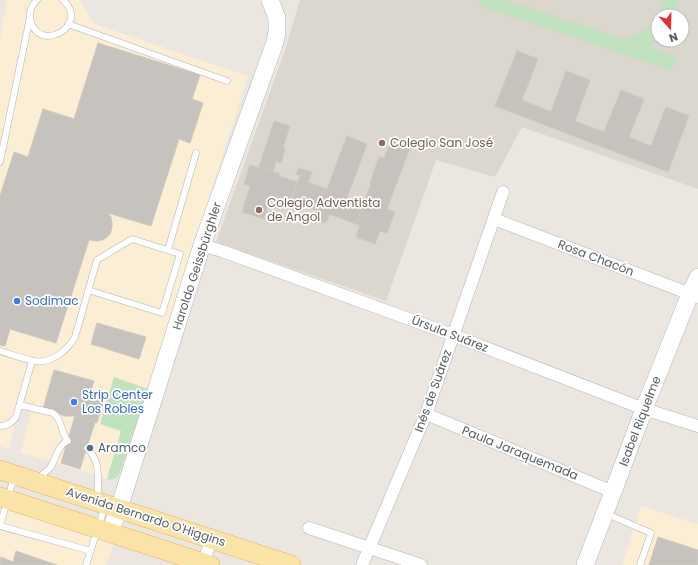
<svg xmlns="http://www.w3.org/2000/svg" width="698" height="565" font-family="Poppins,sans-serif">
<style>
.commercial{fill:#fbeed5}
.education{fill:#dbd6ce;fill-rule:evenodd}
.green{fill:#c1e2be}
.building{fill:#c6c2bd;stroke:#cfc8bf}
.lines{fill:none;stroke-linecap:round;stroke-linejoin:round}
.lane-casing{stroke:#b1b4b7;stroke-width:7}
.street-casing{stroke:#b1b4b7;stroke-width:13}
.secondary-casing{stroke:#b0b4b7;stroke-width:18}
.primary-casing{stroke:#e7b25d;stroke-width:20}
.lane{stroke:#fff;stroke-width:6}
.street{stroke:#fff;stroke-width:12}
.secondary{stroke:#fff;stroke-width:17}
.primary{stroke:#f9e3a7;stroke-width:19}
.education-dot{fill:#8d6e63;stroke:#fff;stroke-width:1.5}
.shop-dot{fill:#3f7fe0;stroke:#fff;stroke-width:1.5}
.service-dot{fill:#5c6f8a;stroke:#fff;stroke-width:1.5}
.labels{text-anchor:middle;stroke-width:3.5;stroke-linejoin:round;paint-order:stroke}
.education-label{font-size:12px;fill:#785e54;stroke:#fff;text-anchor:start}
.street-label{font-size:12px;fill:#595d60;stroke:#fff}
.shop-label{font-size:12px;fill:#366cbe;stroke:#fff;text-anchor:start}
.service-label{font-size:12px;fill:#4e5e75;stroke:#fff;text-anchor:start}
</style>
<rect width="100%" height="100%" fill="#ebe7e0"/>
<!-- commercial -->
<path class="commercial" d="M7 0H80L94 24 248 76 148 389 119 475 117 478 114 480 107 479 47 460 20 453 34 402 20 405 9 449 0 446V39Z
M0 502 116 537 106 565H0Z
M641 506 698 524V565H622Z"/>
<!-- education -->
<path class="education" d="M300 0H698V189L522 127 495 177 436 160 386 301 216 242 285 50ZM658 16H682V40H658Z"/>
<!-- green -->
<path class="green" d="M475 0H504L624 39C644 34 660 21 663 0H679L674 16H658V40L650 47 677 57 672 71 484 7Z
M114 377 148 389 119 475C116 480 112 480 107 479L121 431 100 424Z"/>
<!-- building -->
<path class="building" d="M98 43 200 75 192 99 203 103 190 143 179 139 151 226 108 213 111 217 112 223V228L110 234 106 238 102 240 97 241 89 240 56 343 10 329 5 346 0 345V196L14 152 28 157 43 109 74 119Z
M517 51 538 59 522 100 551 112 566 71 590 80 575 121 604 132 621 90 644 99 629 137 651 146 666 107 689 116 668 172 495 106Z
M274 121 290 126 283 148 285 149 281 163 276 161 273 172 259 167Z
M347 136 367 144 347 198 364 204 356 224 329 214 326 223 316 219 319 211 291 201 300 176 296 174 299 168 312 172 308 182 327 189Z
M391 141 410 148 387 209 395 212 387 233 380 231 375 244 356 237 360 225 356 224 371 184 370 183 379 157 384 158Z
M250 165 280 174 279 176 297 182 291 201 271 195 264 219 242 212 250 186 244 184Z
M97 323 146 337 139 359 91 344Z
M54 370 94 381 91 390 105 396 97 423 75 416H65L43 409Z
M75 416 95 422 80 469 61 463Z
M658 537 698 550V565H649Z
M16 551 57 565H0L1 557 13 562Z"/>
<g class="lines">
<!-- lane casing -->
<g class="lane-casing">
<path id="lane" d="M37 0C32 5 29 12 30 19 38 55 91 26 63 0
M68 24 227 81
M0 162 30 17
M168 250 196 153
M0 351C11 354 22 359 34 361 51 364 67 351 75 337L97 260 132 239 180 254 162 313 88 290
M20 405 53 413C63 420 60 432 68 441 57 445 56 460 50 468 46 472 41 475 38 479
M0 426C7 426 12 423 16 417L32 361
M87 448C102 463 97 479 98 498
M607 514 651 533 640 565
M0 526 91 551
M0 526 14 477
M86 565 105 506"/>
</g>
<!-- street casing -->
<g class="street-casing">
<path id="street" d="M494 219 698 297
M202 245 222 251 453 335 644 409 698 426
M426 414 613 492
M309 528 421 565
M203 565 211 539
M362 565 426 414 503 192"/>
</g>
<!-- secondary casing -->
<g class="secondary-casing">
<path id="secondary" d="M110 532 121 502 202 245 274 45 277 33V18L270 0
M585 565 613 492 644 409 690 294 698 277"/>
</g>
<!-- primary casing -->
<g class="primary-casing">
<path id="primary" d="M0 470 291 565
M0 497 210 565"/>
</g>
<!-- lane -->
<use href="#lane" class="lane"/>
<!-- street -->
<use href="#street" class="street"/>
<!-- secondary -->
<use href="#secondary" class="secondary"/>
<!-- primary -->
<use href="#primary" class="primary"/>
</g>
<!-- markers -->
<g class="education-dot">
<circle cx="382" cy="143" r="4"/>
<circle cx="259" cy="210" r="4"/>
</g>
<g class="shop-dot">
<circle cx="17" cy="301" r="4"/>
<circle cx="74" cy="402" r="4"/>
</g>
<circle class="service-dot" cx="90" cy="448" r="4"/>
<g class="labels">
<!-- education labels -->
<g class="education-label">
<text x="390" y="147">Colegio San José</text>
<text x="267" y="207">Colegio Adventista<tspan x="267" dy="14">de Angol</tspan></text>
</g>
<!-- street labels -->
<g class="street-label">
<text transform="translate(596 258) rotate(21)" y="4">Rosa Chacón</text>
<text transform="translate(197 266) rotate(-72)" y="4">Haroldo Geissbürghler</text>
<text transform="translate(450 334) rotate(21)" y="4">Úrsula Suárez</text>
<text transform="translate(433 391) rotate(-70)" y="4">Inés de Suárez</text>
<text transform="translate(640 421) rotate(-69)" y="4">Isabel Riquelme</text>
<text transform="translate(520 453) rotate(22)" y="4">Paula Jaraquemada</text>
<text transform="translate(146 517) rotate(18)" y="4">Avenida Bernardo O'Higgins</text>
</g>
<!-- shop labels -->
<g class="shop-label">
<text x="25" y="305">Sodimac</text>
<text x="82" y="399">Strip Center<tspan x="82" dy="14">Los Robles</tspan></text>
</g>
<!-- service labels -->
<g class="service-label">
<text x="98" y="452">Aramco</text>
</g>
</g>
<!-- north arrow -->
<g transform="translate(670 28) rotate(160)"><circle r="19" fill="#ffffff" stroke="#bdbebf"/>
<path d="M0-3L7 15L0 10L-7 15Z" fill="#dd3439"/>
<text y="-6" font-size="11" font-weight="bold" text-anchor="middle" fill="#595d60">N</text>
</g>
</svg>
